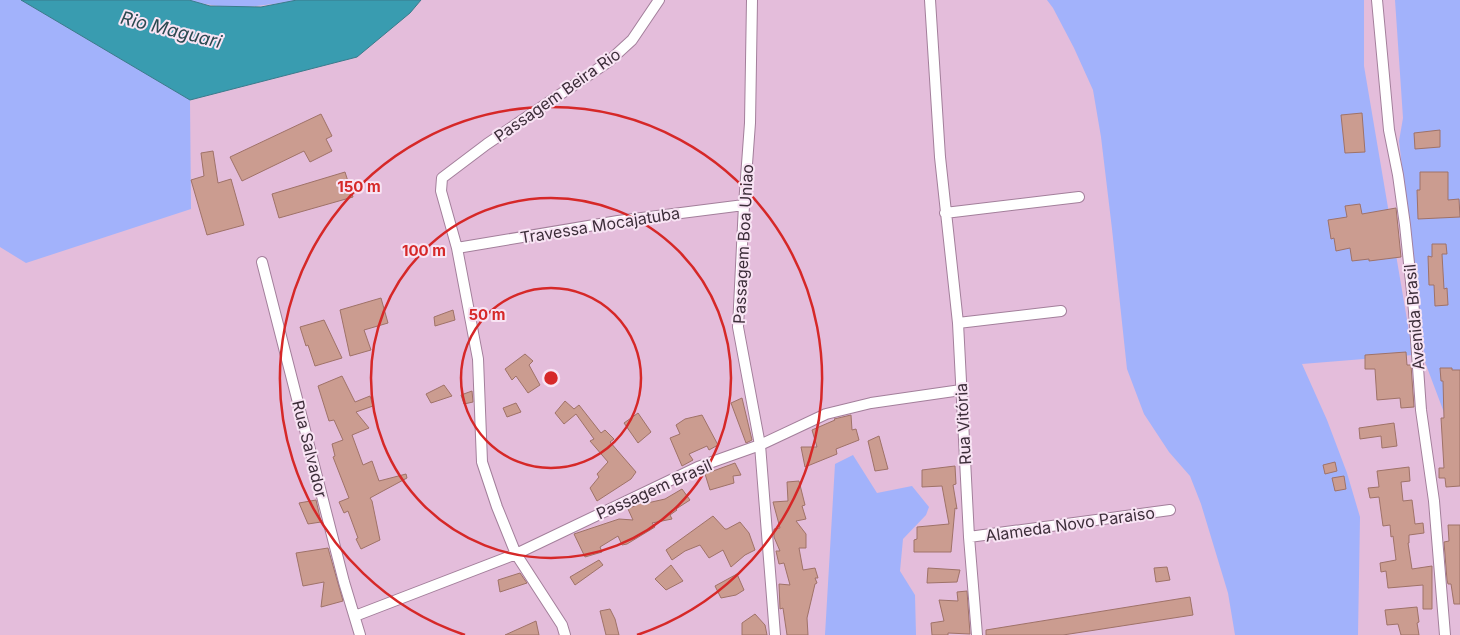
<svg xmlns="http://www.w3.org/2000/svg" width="1460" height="635" font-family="Inter,sans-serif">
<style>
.green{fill:#a2b2fb}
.water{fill:#399cb0;stroke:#3a7b8c}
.building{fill:#cb9c90;stroke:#9f7268}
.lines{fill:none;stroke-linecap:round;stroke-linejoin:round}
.street-casing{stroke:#a37f9b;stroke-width:12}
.street{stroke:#fff;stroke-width:10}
.ring{fill:none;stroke:#d62828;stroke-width:2.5}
.labels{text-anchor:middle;stroke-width:4;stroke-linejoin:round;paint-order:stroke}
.street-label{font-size:16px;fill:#3c2d39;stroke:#f8e4f4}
.water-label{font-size:18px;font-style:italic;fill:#2b4950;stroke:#f8e4f4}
.centre{fill:#d62828;stroke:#f8e4f4;stroke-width:2.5}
.ring-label{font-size:15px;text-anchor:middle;font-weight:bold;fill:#d62828;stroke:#f8e4f4;stroke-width:4;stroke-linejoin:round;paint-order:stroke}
</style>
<rect width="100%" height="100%" fill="#e4bddb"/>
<!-- green -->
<path class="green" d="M0 0H21L190 100 191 209 26 263 0 247Z
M189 0H297C260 7 225 11 189 0Z
M1047 0H1364V66L1413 355 1302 364 1327 420 1347 473 1360 517 1358 635H1235L1228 593 1201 504 1190 476 1169 452 1144 414 1127 369 1112 229 1101 137 1093 90 1074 48 1053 8Z
M1395 0H1460V455L1425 362 1399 141 1403 118Z
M853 455 877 493 912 486 929 507 926 515 903 539 900 571 915 595 916 635H825L835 464Z"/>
<!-- water -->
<path class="water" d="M21 0H189L210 6 261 7 297 0H421L410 13 357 57 190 100Z"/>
<!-- building -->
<path class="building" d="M1362 113 1365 152 1345 153 1341 115Z
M321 114 332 136 326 139 332 151 310 162 304 151 242 181 230 157Z
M1440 130V147L1415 149 1414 133Z
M213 151 218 183 231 179 244 225 207 235 191 180 204 176 201 153Z
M345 172 353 197 279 218 272 194Z
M1420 172H1448V200L1459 199 1460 217 1418 219 1417 190H1420Z
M1360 204 1362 214 1396 208 1401 257 1369 261V259L1352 261 1350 248 1336 251 1334 238 1331 239 1328 220 1347 217 1345 206Z
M1432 244H1446L1447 254H1442L1444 289 1447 288 1448 305 1435 306 1434 285H1429L1428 256 1432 257Z
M381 298 388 323 364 330 371 350 350 356 340 310Z
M453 310 455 320 435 326 434 317Z
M324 320 342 358 315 366 308 345 306 346 300 327Z
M1406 352 1407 365H1411L1414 407 1401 408 1400 398 1377 400 1375 369H1365V355Z
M525 354 533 361 529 365 540 385 528 393 516 376 512 380 505 369Z
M1440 368H1452V370H1460V486L1446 487 1445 478H1439V468H1444L1441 418H1444L1443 381H1441Z
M342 376 355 402 370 396 373 406 356 412 369 428 352 435 363 465 372 461 379 481 406 474 407 478 370 498 372 501 380 540 361 549 356 539 358 538 348 511 344 513 339 502 349 498 333 457 335 456 332 444 343 440 334 420 329 421 318 386Z
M444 385 452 396 431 403 426 394Z
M472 391 473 402 464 404 461 395Z
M742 398 752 440 746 443 731 403Z
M565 401 574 409 579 405 601 433 605 430 614 439 610 442 636 472 631 479 597 501 590 488 599 477 597 474 608 462 590 441 594 439 576 414 564 424 555 413Z
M516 403 521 412 507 417 503 408Z
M638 413 651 432 638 443 624 423Z
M702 415 718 445 709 450 707 446 689 454 693 460 682 466 670 438 680 434 676 425 685 419Z
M851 415 852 430 856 429 859 440 836 449 837 454 805 467 801 447H817L812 430 835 420 834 419Z
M1394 423 1397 446 1382 448 1381 436 1360 439 1359 428Z
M879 436 888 469 875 471 868 441Z
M1335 462 1337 471 1325 474 1323 465Z
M735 463 741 475 733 476 734 483 710 490 705 474Z
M955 466 956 484 953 485 957 509 955 508 951 552H914V540L917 539V527L949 524 942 486 922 487V470Z
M1409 467 1410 481 1401 482 1403 501 1412 500 1415 524 1423 523 1424 533 1409 535V543H1408L1412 569 1432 566V609H1423V585L1388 588 1386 571 1381 572 1380 563 1396 560 1393 536 1391 537 1390 525 1383 526 1379 497 1370 498 1368 488 1379 487 1377 471Z
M1344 476 1346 489 1335 491 1332 478Z
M799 481 805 505 802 506 806 519 796 521 806 534V548H799L803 570 815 568 818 578H815L817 583 815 584 807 618 808 635H787L783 608 780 609 779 584 790 585 784 563 779 564 776 551H780L774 537V529L780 528 773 502 788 501 787 482Z
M682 489 690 500 676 509 677 510 670 515 672 519 652 523 655 527 627 544 622 545 618 536 600 547 602 552 585 557 574 534 619 519 633 520 628 509 643 502V504L665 499Z
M316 500 321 522 308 524 299 503Z
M713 516 725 529H727L740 522 749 533 755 550 745 555 731 567 723 550 709 558 700 545 685 551 672 560 666 550Z
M1448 525H1460V604H1454L1451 584H1448L1447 580 1444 542 1449 541Z
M328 548 343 601 321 607 324 582 303 586 296 553Z
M599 560 603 565 575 585 570 577Z
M671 565 683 581 666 590 655 579Z
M1167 567 1170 580 1156 582 1154 568Z
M928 568 960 570 957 582 927 583Z
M520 573 527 583 500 592 498 580Z
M737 574 744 590 736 595 721 598 715 586Z
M967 591 970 634 948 633V635H932L931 623 944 621 939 600 958 601 957 592Z
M1190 597 1193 615 1063 635H986V630Z
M1417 607 1419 622 1417 623 1419 635H1401L1398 624 1387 625 1385 610Z
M610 609 615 619 619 635H606L600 611Z
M755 614 765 625 767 635H742V623Z
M536 621 539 635H505Z"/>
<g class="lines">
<!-- street casing -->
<g class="street-casing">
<path id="street" d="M752 0 750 123 744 205 738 327 760 445 775 635
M930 0 940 157 958 323 969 537 977 635
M1377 0 1389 130 1398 175 1405 225 1414 311 1421 410 1434 501 1445 635
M945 213 1079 197
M457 248 618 221 744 205
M262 262 344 582 360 635
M958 323 1061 311
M969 537 1170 510
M355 616 516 554 698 467 760 445 826 414 871 403 961 390
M565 635 562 625 516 554 497 507 482 462 478 359 457 248 441 191 442 178 487 144 608 62 632 40 659 0"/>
</g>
<!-- street -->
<use href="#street" class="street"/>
</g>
<!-- distance rings -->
<g class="ring">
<circle cx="551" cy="378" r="90"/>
<circle cx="551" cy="378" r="180"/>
<path d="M465 635A271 271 0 1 1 637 635"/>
</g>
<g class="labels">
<!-- street labels -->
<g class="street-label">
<text transform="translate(557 95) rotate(-35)" y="6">Passagem Beira Rio</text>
<text transform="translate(600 225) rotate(-9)" y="6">Travessa Mocajatuba</text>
<text transform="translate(743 244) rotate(-87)" y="6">Passagem Boa Uniao</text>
<text transform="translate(1414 317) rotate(-95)" y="6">Avenida Brasil</text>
<text transform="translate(963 424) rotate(-93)" y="6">Rua Vitória</text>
<text transform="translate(310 449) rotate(76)" y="6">Rua Salvador</text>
<text transform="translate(654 489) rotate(-24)" y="6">Passagem Brasil</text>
<text transform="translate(1070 524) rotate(-8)" y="6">Alameda Novo Paraiso</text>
</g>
<!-- water labels -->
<g class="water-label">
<text transform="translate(171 30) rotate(14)" y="6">Rio Maguari</text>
</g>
</g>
<circle cx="551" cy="378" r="8" class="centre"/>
<g class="ring-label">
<text x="359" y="192">150 m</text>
<text x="424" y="256">100 m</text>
<text x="487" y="320">50 m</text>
</g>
</svg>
